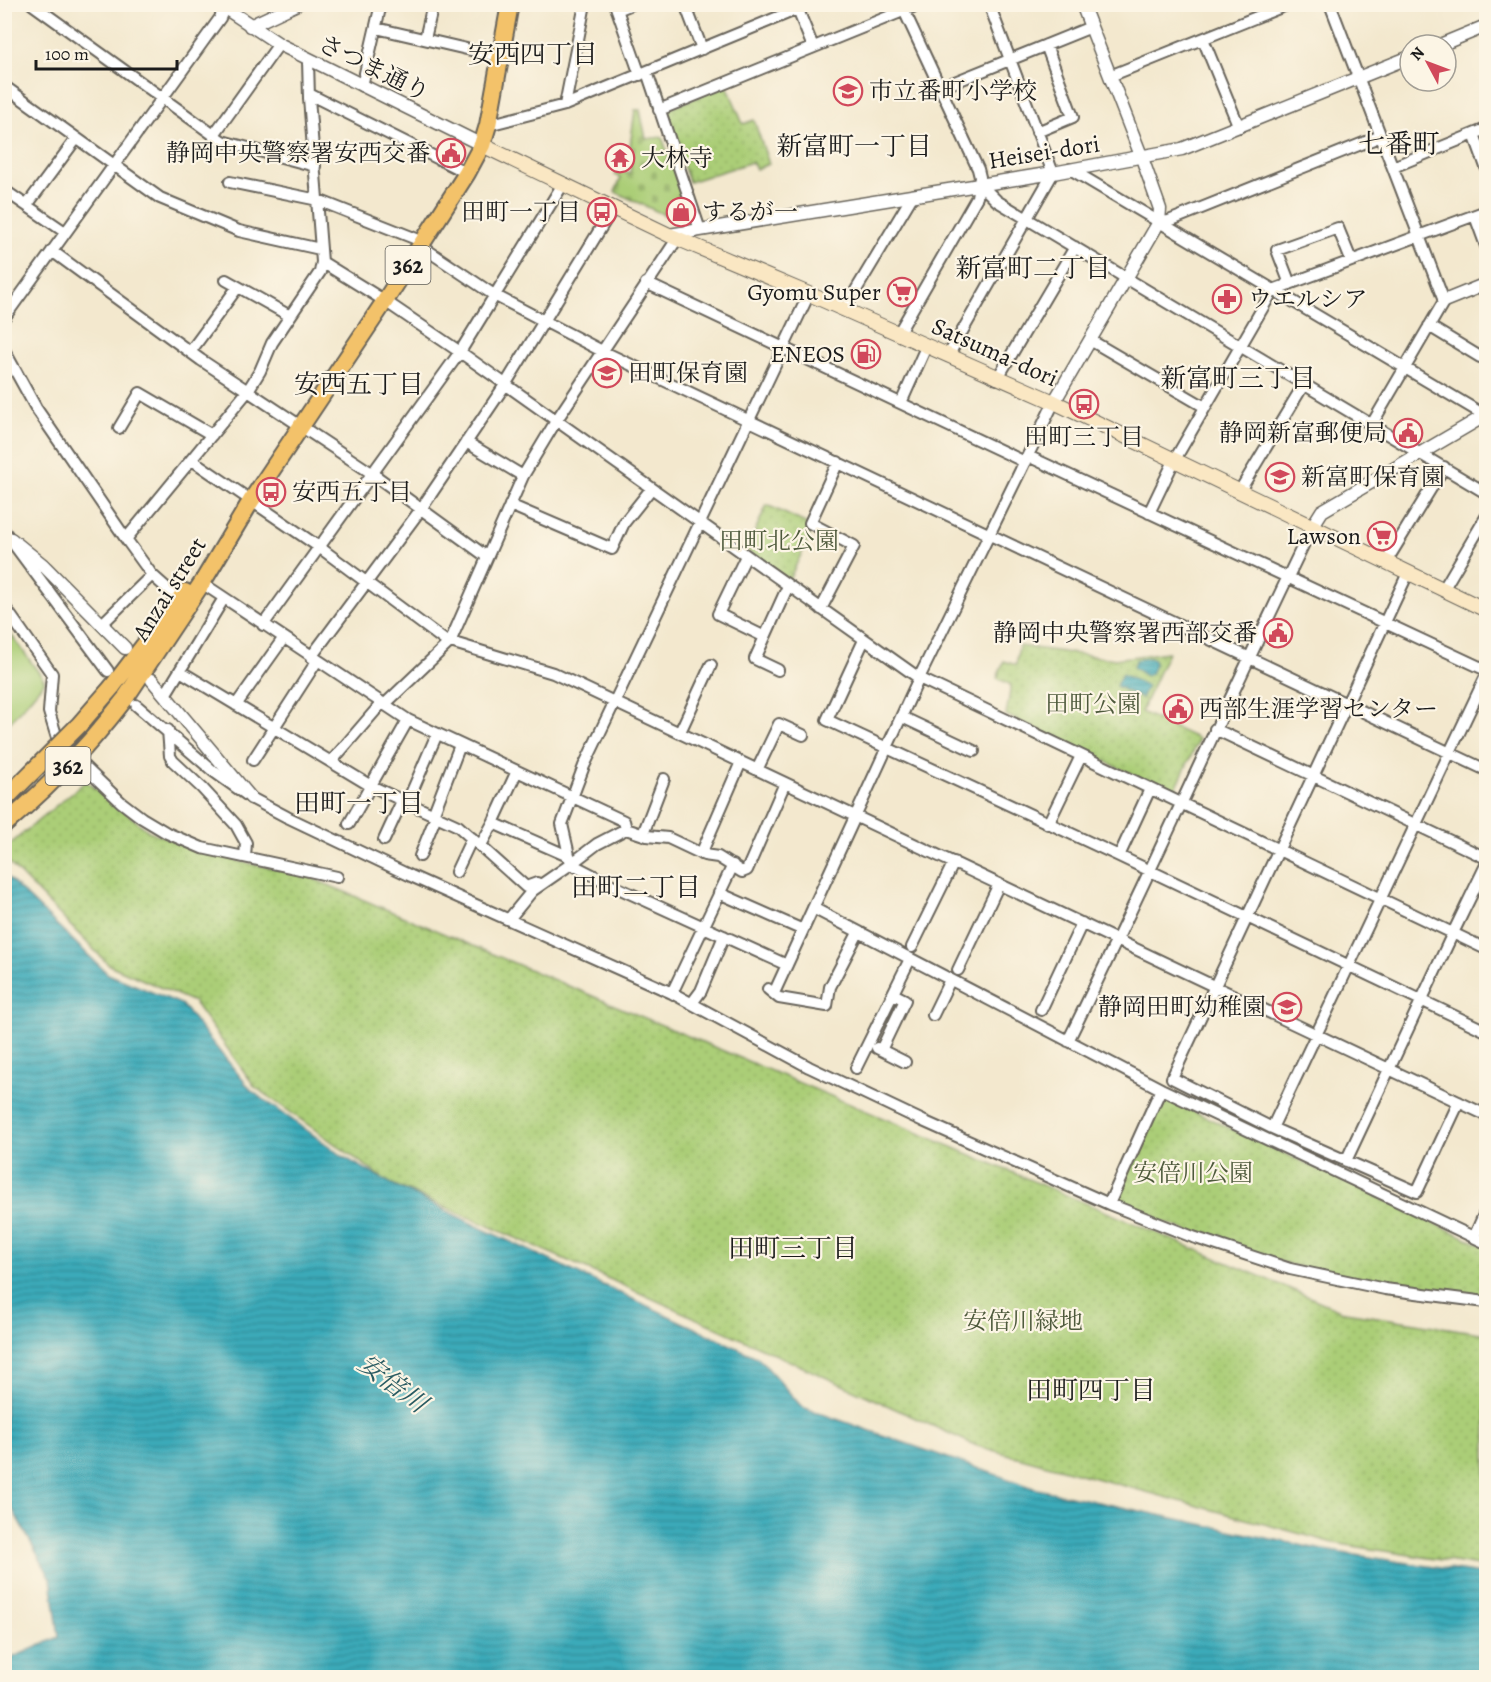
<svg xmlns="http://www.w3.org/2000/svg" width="1491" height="1682" font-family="Alegreya,'Noto Serif JP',serif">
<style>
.grass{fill:#abce77;stroke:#64754a;stroke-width:1.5}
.cemetery{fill:url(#cemetery-stones);stroke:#64754a;stroke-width:1.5}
.park{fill:url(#park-dots);stroke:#64754a;stroke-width:1.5}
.water{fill:url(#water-rules);stroke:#2c636a;stroke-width:1.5}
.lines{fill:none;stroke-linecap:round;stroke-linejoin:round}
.minor-casing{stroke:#67635a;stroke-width:14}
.tertiary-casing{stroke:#67635a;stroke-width:15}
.secondary-casing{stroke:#67635a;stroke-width:16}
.trunk-casing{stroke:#67635a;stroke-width:20}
.minor{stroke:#fff;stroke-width:10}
.tertiary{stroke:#fff;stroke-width:12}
.secondary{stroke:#fae7c3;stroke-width:14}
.trunk{stroke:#f3c26a;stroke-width:16}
.trunk-bridge-casing{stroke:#67635a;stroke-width:20;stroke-linecap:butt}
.trunk-bridge{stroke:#f3c26a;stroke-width:16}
.labels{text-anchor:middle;stroke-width:4.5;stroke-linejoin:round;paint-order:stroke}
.shield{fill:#fcf5e5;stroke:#5f5d58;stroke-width:1.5}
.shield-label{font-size:22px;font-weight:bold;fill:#1c1c1c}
.street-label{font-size:24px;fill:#1c1c1c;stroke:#fcf5e5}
.poi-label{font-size:24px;fill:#1c1c1c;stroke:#fcf5e5;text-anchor:start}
.park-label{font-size:24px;fill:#4e5a3c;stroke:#fcf5e5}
.neighbourhood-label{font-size:26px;fill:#1c1c1c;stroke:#fcf5e5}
.water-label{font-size:26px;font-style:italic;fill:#2a5c63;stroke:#fcf5e5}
.quarter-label{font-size:27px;fill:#1c1c1c;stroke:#fcf5e5}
</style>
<defs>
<pattern id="cemetery-stones" width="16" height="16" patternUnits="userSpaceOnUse" patternTransform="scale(1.5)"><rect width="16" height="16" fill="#abce77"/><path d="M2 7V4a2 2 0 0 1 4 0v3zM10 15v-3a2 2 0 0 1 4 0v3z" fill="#93b066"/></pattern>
<pattern id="park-dots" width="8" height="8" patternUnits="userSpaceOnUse" patternTransform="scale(1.5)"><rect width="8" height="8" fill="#abce77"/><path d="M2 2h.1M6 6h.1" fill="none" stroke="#93b066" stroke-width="1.8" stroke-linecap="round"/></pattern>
<pattern id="water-rules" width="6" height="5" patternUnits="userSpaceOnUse" patternTransform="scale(1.5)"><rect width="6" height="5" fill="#3baab9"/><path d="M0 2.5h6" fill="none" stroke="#318a96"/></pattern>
</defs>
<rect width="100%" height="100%" fill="#fcf5e5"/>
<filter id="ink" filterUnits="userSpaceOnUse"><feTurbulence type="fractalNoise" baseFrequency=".0167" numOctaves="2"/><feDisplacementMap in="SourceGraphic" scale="12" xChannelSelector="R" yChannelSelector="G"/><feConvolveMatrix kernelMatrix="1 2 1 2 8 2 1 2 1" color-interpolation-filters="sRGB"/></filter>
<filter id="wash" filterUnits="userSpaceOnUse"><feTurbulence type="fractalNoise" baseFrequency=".008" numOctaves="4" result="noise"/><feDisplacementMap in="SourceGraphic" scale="24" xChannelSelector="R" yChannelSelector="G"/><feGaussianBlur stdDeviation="1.35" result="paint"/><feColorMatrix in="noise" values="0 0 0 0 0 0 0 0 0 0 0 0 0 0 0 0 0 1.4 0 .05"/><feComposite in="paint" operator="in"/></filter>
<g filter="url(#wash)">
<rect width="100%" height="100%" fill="#f3e8ce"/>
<!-- grass -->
<path class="grass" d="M4 625 45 681 5 728H4Z"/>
<!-- cemetery -->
<path class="cemetery" d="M635 110H640L646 139 662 137 684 200 669 217 615 192 621 178 615 175 616 172 630 173 634 148 630 147Z"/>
<!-- park -->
<path class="park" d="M727 85 743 124 754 120 769 164 756 169 752 162 689 182 665 115 669 109Z
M767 505 814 527 789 580 746 550Z
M1019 646 1115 659 1168 652 1141 712 1199 739 1176 788 1168 791 1006 715 1011 685 997 678 1004 661 1016 665Z
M86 781 150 832 241 862 302 874 1345 1312 1486 1334V1567L1334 1543 977 1446 587 1269 390 1183 255 1087 194 1002 109 965 5 859 4 849Z
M1160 1099H1167L1486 1247V1298C1432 1290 1377 1284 1323 1272 1253 1258 1179 1228 1113 1202Z"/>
<!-- water -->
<path class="water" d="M1149 658 1154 660 1155 664 1151 674 1146 676 1133 667 1136 660Z
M1122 674 1147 686 1141 698 1116 686Z
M4 874 108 974 181 1004 252 1091 347 1159 390 1183 481 1228 759 1358 802 1407 1037 1489 1323 1550 1486 1575V1677H5V1661L59 1637 51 1579 5 1496Z"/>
</g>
<g filter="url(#ink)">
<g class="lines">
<!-- minor casing -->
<g class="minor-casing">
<path id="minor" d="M32 4 222 141 315 166
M615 4 640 75
M685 4 702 49
M1330 4 1444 301 1372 424
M796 5 813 47
M617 10 632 4
M376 28 501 57
M425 39 433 4
M1203 39 1239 127
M647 72 700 230
M1110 76 1289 4
M4 86 160 198 239 231 320 249
M362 86 381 4
M940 88 1091 27
M309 94 467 173
M565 105 585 4
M659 110 920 4
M4 124 5 123
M488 125 565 105 810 4
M1037 132 1073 117 1046 45
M1474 134 1486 167
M213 136 279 44
M1393 167 1486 129
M1070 169 1486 416
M230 182 318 200 424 242
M980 184 997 201 1486 493
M4 190 65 232
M27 205 76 139
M1475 216 1486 246
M1159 222 1169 221 1381 136
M421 246 494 295 602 351 1486 770
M52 251 201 360 373 474 487 557
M322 262 385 301 460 352 919 678 1486 949
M226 280 290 316
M646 283 1025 462
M1290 284 1277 250 1338 228 1351 260
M844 310 913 195
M4 318 220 18 226 4
M1429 326 1480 357 1486 354
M898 334 977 197 980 177 978 169 901 4
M1090 340 1205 407
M4 350 36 408 126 539 152 575 179 599
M190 352 237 288
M948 356 1053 173 989 4
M997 379 1075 247
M901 403 926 347
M119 428 140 393 212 435
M466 442 523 476
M1028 456 1486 670
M192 460 319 547 444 640 553 673 1486 1115
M1239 492 1304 384
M510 505 612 549 624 523 651 489
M1149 513 1174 461 1273 290 1486 211
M4 531 108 671
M126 539 247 392 260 371 272 343 320 272 322 262 309 98 308 60
M746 556 718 614 765 637
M1386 562 1444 467
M1408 573 1172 1078 1272 1128 1417 1192 1459 1102
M202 583 408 720 624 821 626 829
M1443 590 1486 517
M4 606 52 674 49 712 57 738 66 749 121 802 142 818 167 833 202 848 337 877
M821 609 854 546 810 523 838 462
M102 624 152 575
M263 625 460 352 563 184
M864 640 827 720 1119 856 1150 789
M311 657 421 509 505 385 613 208
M778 670 755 659 788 586
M180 671 371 786 458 826 526 887 537 883
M165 695 224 598
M136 705 213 771 251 798 287 817 411 876 672 993 809 1067 923 1121 1109 1204 1193 1237 1290 1269 1385 1289 1486 1302
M236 705 283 639
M384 705 450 642 523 476 556 421 677 239
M902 717 974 751
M1215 729 1486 858
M168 730 170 756 173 761 202 788 236 825 246 843 245 857
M680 732 711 665
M253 760 317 661
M331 762 381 704
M757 770 779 724 803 735
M785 783 747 870 742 872 718 857 704 855 668 838 647 836 626 829 597 844 571 864 616 887 787 965
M407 803 437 734
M433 815 460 745
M493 823 570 857
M349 824 408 720
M1048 824 1081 756
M643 834 664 779
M384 840 402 801
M481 845 493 823 517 771
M701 854 741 762
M420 856 436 816
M1119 856 1486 1031
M456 872 472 838
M719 893 803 930
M813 908 1161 1089 1486 1243
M509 919 532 891 571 864 562 824 584 766 809 294
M912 947 954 862
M958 970 999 884
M768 989 779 998 827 1006 830 987 858 933
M672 993 733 865
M774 993 919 678 1054 402
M692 1003 701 991 724 936
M1041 1010 1082 923
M933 1015 950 980
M1068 1041C1152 871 1229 697 1312 527
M877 1048 905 1062
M881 1050 905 1000 893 994
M856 1068 910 959
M1272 1128 1486 676
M1346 1161 1453 933 1486 865
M1109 1204 1161 1089
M1474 1237 1486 1210"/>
</g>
<!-- tertiary casing -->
<g class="tertiary-casing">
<path id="tertiary" d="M219 4 279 44 482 145
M250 26 297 4
M1440 45 1486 26
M669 235 1053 173 1182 149 1410 57
M1444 301 1486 284
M1054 402 1159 222 1160 209 1142 158 1082 4
M1312 527 1322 511 1486 415
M11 539 43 565 125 648
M152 680 251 798"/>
</g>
<!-- secondary casing -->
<g class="secondary-casing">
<path id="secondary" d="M485 136 482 145 669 235 809 294 1054 402 1486 610"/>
</g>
<!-- trunk casing -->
<g class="trunk-casing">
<path id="trunk" d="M112 687 185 592
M124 700 202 583 251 501 385 301 467 173 482 145 488 125 510 4"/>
</g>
<!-- minor -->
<use href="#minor" class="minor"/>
<!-- tertiary -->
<use href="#tertiary" class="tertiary"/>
<!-- secondary -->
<use href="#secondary" class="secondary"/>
<!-- trunk -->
<use href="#trunk" class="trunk"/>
<!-- trunk-bridge casing -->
<g class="trunk-bridge-casing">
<path id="trunk-bridge" d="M4 800 79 725 112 687
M4 825C49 787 89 746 124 700"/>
</g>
<!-- trunk-bridge -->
<use href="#trunk-bridge" class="trunk-bridge"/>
</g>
</g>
<!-- icons -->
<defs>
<g id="school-ring" transform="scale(1.5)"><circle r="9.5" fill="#fcf5e5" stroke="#d1495b" stroke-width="1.5"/><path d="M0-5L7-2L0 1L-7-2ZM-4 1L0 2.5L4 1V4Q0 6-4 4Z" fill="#d1495b"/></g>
<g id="civic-ring" transform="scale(1.5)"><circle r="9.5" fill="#fcf5e5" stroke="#d1495b" stroke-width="1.5"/><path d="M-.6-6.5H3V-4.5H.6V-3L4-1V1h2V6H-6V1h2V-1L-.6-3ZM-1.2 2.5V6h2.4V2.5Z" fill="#d1495b"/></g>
<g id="temple-ring" transform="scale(1.5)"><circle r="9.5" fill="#fcf5e5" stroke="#d1495b" stroke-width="1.5"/><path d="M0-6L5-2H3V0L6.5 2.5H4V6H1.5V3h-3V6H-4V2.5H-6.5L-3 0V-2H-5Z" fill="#d1495b"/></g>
<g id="bus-ring" transform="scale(1.5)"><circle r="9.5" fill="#fcf5e5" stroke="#d1495b" stroke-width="1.5"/><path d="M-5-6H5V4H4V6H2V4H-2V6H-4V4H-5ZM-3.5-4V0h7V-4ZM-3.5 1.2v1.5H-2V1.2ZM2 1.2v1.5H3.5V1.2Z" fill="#d1495b"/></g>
<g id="shop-ring" transform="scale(1.5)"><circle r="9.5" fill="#fcf5e5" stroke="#d1495b" stroke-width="1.5"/><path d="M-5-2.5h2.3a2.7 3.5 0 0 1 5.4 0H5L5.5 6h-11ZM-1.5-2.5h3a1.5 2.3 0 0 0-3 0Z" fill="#d1495b"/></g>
<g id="supermarket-ring" transform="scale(1.5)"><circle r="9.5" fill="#fcf5e5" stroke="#d1495b" stroke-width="1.5"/><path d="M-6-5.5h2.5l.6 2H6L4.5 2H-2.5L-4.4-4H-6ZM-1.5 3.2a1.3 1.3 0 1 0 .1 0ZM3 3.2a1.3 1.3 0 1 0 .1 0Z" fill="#d1495b"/></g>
<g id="pharmacy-ring" transform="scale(1.5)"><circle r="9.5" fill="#fcf5e5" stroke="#d1495b" stroke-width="1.5"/><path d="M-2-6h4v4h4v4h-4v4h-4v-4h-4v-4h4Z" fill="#d1495b"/></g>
<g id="fuel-ring" transform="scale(1.5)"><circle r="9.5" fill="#fcf5e5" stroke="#d1495b" stroke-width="1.5"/><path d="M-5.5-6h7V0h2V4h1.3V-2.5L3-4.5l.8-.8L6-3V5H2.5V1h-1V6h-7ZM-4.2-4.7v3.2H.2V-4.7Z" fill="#d1495b"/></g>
</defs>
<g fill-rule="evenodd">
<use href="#school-ring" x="848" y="91"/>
<use href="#civic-ring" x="451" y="153"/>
<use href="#temple-ring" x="620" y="158"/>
<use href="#bus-ring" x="602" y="212"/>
<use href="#shop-ring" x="681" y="212"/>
<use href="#supermarket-ring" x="902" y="292"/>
<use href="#pharmacy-ring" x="1227" y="299"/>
<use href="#fuel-ring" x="866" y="354"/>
<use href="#school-ring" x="607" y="373"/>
<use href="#bus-ring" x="1084" y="404"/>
<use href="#civic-ring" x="1408" y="433"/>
<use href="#school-ring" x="1280" y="477"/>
<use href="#bus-ring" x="271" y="492"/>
<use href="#supermarket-ring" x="1382" y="536"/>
<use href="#civic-ring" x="1278" y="633"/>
<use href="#civic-ring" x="1178" y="709"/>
<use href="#school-ring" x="1287" y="1007"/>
</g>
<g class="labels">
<!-- shield labels -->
<g class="shield">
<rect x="385.5" y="246" width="45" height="38" rx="4.5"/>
<rect x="45.5" y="747" width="45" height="38" rx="4.5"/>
</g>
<g class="shield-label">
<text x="408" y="273">362</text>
<text x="68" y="774">362</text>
</g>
<!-- street labels -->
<g class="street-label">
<text transform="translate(374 68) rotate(26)" y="8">さつま通り</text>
<text transform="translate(1044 152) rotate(-9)" y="8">Heisei-dori</text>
<text transform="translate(995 352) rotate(24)" y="8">Satsuma-dori</text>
<text transform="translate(169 589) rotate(-58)" y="8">Anzai street</text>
</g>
<!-- poi labels -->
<g class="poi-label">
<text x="869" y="99">市立番町小学校</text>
<text x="430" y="161" text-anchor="end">静岡中央警察署安西交番</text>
<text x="641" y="166">大林寺</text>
<text x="581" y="220" text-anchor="end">田町一丁目</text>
<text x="702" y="220">するが一</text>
<text x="881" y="300" text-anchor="end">Gyomu Super</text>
<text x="1248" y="307">ウエルシア</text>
<text x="845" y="362" text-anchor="end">ENEOS</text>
<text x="628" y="381">田町保育園</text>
<text x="1387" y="441" text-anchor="end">静岡新富郵便局</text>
<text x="1084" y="445" text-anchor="middle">田町三丁目</text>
<text x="1301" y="485">新富町保育園</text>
<text x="292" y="500">安西五丁目</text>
<text x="1361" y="544" text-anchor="end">Lawson</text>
<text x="1257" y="641" text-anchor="end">静岡中央警察署西部交番</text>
<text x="1199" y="717">西部生涯学習センター</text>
<text x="1266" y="1015" text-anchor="end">静岡田町幼稚園</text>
</g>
<!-- park labels -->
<g class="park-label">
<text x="779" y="549">田町北公園</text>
<text x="1093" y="712">田町公園</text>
<text x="1193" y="1181">安倍川公園</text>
<text x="1023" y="1329">安倍川緑地</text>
</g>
<!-- neighbourhood labels -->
<g class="neighbourhood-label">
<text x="533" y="63">安西四丁目</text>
<text x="854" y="155">新富町一丁目</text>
<text x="1033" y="277">新富町二丁目</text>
<text x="1238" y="387">新富町三丁目</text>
<text x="359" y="393">安西五丁目</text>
<text x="359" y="812">田町一丁目</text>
<text x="636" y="896">田町二丁目</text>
<text x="793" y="1257">田町三丁目</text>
<text x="1091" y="1399">田町四丁目</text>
</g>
<!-- water labels -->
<g class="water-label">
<text transform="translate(393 1383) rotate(37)" y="9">安倍川</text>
</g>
<!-- quarter labels -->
<g class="quarter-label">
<text x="1399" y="153">七番町</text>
</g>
</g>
<!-- margin -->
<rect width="1491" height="1682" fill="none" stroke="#fcf5e5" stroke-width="24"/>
<!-- north arrow -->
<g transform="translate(1428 63) rotate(311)"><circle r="28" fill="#fcf5e5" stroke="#a29e95" stroke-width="1.5"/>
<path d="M0-4.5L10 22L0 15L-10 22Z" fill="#d1495b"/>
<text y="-9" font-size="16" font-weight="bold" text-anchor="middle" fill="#1c1c1c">N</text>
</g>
<!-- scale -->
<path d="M36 60v9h141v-9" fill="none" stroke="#1c1c1c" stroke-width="3"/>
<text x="45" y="60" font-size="18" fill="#1c1c1c" stroke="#fcf5e5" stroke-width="4.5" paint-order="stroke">100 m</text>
</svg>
